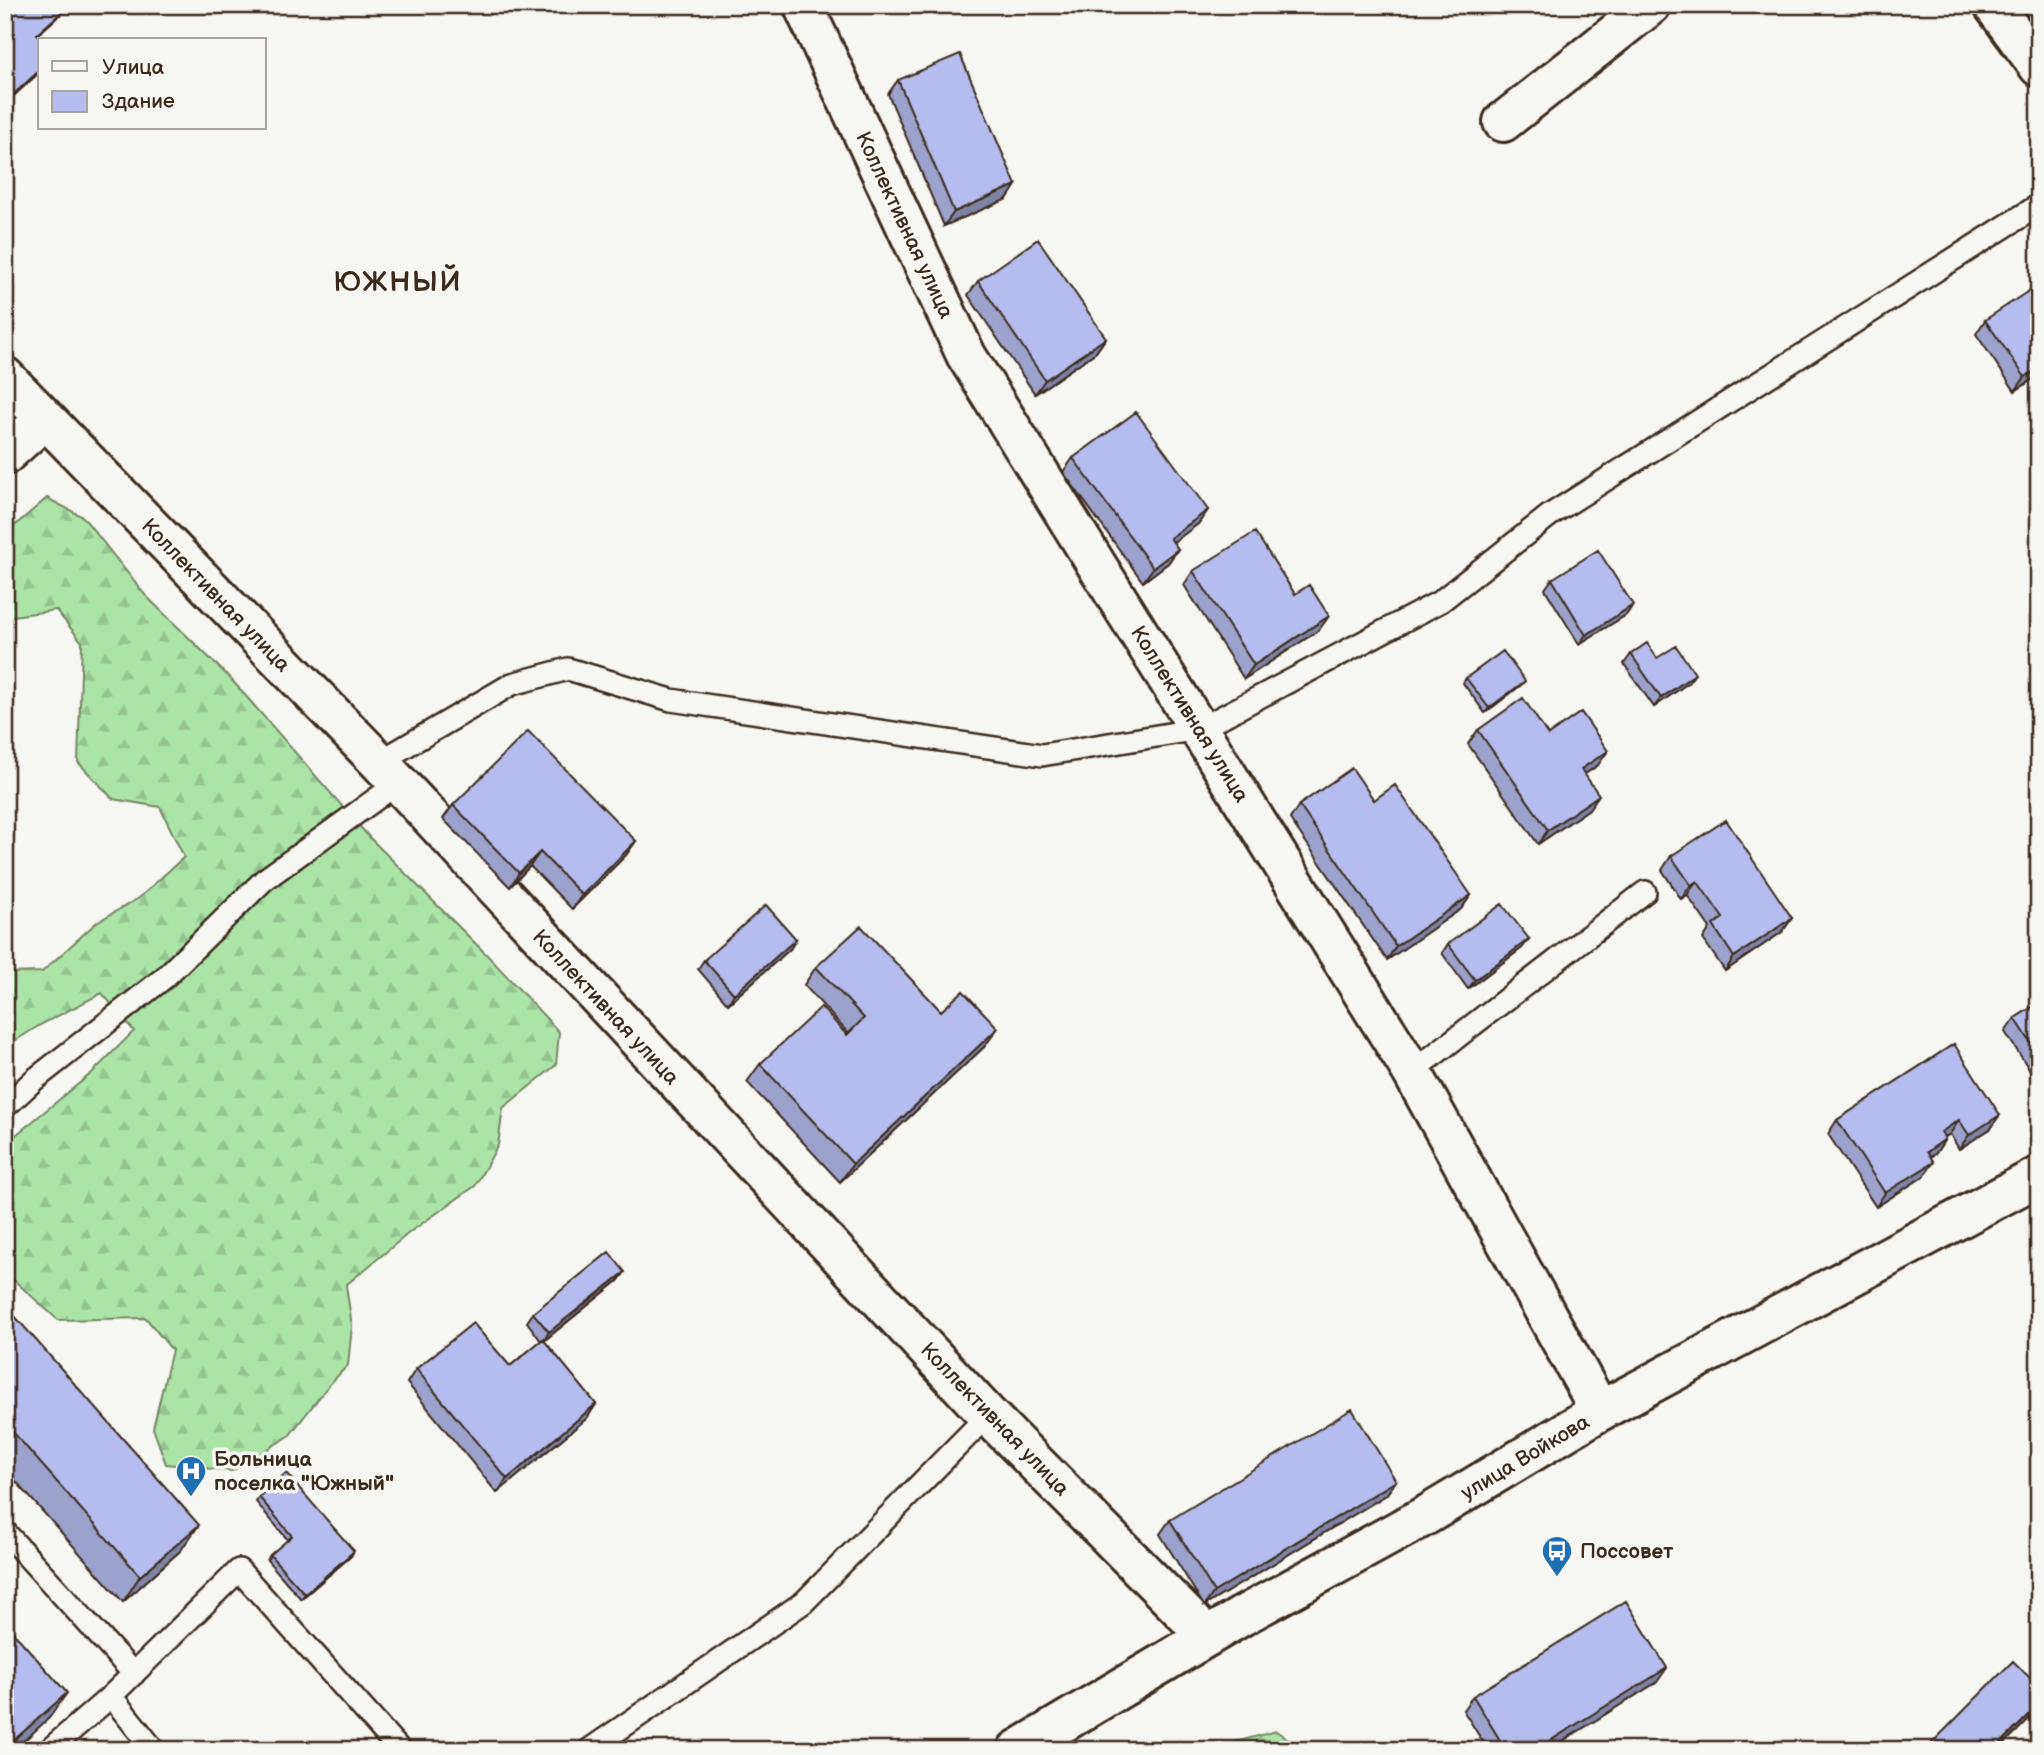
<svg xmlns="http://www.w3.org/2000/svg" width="2044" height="1755" font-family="'Balsamiq Sans',sans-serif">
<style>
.forest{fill:url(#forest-firs);stroke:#748763;stroke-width:2}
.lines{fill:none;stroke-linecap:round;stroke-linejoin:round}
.service-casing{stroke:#3b2a1e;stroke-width:26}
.minor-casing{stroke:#3b2a1e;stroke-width:44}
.tertiary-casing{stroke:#3b2a1e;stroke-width:44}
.service{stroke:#f6f6f2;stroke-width:21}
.minor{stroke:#f6f6f2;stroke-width:38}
.tertiary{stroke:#f6f6f2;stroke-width:38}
.wall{fill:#9da2cc;stroke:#3b2a1e;stroke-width:2}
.shaded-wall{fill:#7f84a6;stroke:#3b2a1e;stroke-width:2}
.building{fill:#b6bced;stroke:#3b2a1e;stroke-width:2}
.labels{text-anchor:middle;stroke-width:7;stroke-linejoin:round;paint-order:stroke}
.street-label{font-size:21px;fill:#3b2a1e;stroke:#f6f6f2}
.poi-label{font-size:21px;font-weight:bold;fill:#3b2a1e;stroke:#f6f6f2;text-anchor:start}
.district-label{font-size:28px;font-weight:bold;letter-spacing:2px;fill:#3b2a1e;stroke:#f6f6f2}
</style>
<defs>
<pattern id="forest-firs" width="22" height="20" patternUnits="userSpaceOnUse" patternTransform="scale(1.75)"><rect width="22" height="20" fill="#ace4a8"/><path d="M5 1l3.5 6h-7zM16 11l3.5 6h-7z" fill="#95c490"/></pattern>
</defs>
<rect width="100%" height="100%" fill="#f6f6f2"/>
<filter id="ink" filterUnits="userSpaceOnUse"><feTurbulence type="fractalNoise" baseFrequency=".0143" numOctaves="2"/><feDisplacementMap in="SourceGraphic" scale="14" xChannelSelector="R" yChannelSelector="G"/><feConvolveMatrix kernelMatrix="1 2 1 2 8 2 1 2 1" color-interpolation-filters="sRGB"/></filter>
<g filter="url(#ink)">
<!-- forest -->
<path class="forest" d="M47 498 83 517 146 596 230 678 370 838 488 956 559 1032 556 1065 503 1108 498 1145 475 1186 410 1232 346 1285 352 1326 348 1365 329 1385 289 1436 232 1471 166 1464 153 1428 172 1350 146 1318 58 1320 7 1274 5 1269V1154L11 1139 93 1072 134 1031 102 993 40 1025 5 1047V973L42 972 97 922 139 898 184 857 160 807 113 799 78 762 82 642 56 610 5 617V534Z
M1276 1731 1305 1750H1233L1235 1742Z"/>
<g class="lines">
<!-- service casing -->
<g class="service-casing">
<path id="service" d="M379 762 512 684 568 669 671 700 1042 755 1199 729 1441 601 1550 515 2039 205
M1412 1072 1645 892
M5 1107 34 1080 164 978 264 880 398 783
M5 1532 134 1674
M111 1696 154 1750
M49 1750 111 1696 239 1570 400 1750
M589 1750 804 1602 988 1415"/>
</g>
<!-- minor casing -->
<g class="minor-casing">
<path id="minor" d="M803 5 966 355 1412 1072 1600 1411
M1993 5 2039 67
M1503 122 1651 5
M5 377 379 762 988 1415 1207 1636
M5 455 44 420"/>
</g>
<!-- tertiary casing -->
<g class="tertiary-casing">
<path id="tertiary" d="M1017 1750 1242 1616 1425 1516 1600 1411 2039 1176"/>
</g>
<!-- service -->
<use href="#service" class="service"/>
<!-- minor -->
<use href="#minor" class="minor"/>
<!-- tertiary -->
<use href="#tertiary" class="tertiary"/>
</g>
<!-- wall -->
<path class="wall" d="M898 80 1016 185 1007 199 944 226 888 94Z
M978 281 1106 338 1096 352 1035 394 968 295Z
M1985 320 2039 375 2015 391 1976 334Z
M1073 458 1208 510 1198 524 1173 542 1178 549 1168 563 1143 582 1063 472Z
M1193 571 1319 630 1244 679 1184 585Z
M1552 579 1633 605 1626 615 1579 644 1545 589Z
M1631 654 1657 658 1688 683 1654 707 1624 664Z
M1466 678 1521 685 1485 713 1463 683Z
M1478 730 1548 735 1598 765 1585 774 1589 809 1538 844 1468 744Z
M1374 800 1471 895 1461 909 1387 960 1290 819 1299 805Z
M453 805 636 841 626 855 572 909 530 866 510 887 443 819Z
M1671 856 1792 918 1782 932 1725 971 1703 939 1710 928 1687 895 1681 899 1662 870Z
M796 939 790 949 728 1004 698 969 704 960Z
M1529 939 1522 948 1468 989 1442 953 1448 944Z
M816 967 941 1011 985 1046 840 1182 747 1082 760 1064 847 1035 848 1033 804 985Z
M2039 1003V1084L2005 1032 2015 1018Z
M1954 1044 1990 1129 1959 1149 1950 1134 1944 1137 1945 1139 1936 1153 1930 1157 1924 1176 1876 1207 1828 1134 1837 1120Z
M625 1272 618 1281 544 1341 596 1404 587 1418 497 1493 407 1383 416 1369 510 1366 541 1341 527 1322 533 1313Z
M5 1305 181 1550 123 1602 5 1469Z
M1396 1481 1386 1495 1204 1606 1160 1534 1170 1520Z
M259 1497 351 1556 301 1599 267 1560 270 1555 288 1540 256 1502Z
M1657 1682 1548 1750H1488L1463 1710 1473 1696Z"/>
<!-- shaded-wall -->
<path class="shaded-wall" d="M64 10 61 14 33 39 37 34Z
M40 70V72L5 104V102Z
M1016 185 1007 199 944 226 954 212Z
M1106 338 1096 352 1035 394 1045 380Z
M2039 368V375L2015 391 2025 377Z
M1208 510 1198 524 1160 552 1170 538Z
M1178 549 1168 563 1143 582 1153 568Z
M1633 605 1626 615 1579 644 1586 635Z
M1329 616 1319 630 1244 679 1254 665Z
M1695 674 1688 683 1654 707 1661 698Z
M1525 681 1521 685 1485 713 1489 708Z
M1608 751 1598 765 1572 783 1581 769Z
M1599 795 1589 809 1538 844 1548 830Z
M636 841 626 855 572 909 582 895Z
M540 852 530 866 510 887 519 873Z
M1697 881 1687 895 1681 899 1691 885Z
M1471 895 1461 909 1387 960 1396 946Z
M1792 918 1782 932 1725 971 1734 957Z
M796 939 790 949 728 1004 734 994Z
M1529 939 1522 948 1468 989 1475 980Z
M998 1028 985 1046 840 1182 853 1164Z
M2000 1115 1990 1129 1959 1149 1969 1135Z
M1959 1120 1950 1134 1931 1146 1941 1132Z
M1945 1139 1936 1153 1917 1166 1927 1152Z
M1934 1162 1924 1176 1876 1207 1885 1193Z
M625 1272 618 1281 542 1342 549 1332Z
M596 1404 587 1418 497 1493 507 1479Z
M1396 1481 1386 1495 1204 1606 1214 1592Z
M199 1525 181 1550 123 1602 140 1576Z
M354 1551 351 1556 301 1599 305 1594Z
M1667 1668 1657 1682 1548 1750H1535Z
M67 1693 49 1718 14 1750H5V1748Z
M2039 1705V1709L1998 1750H1994Z"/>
<!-- building -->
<path class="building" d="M5 5H60L64 10 37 34 42 40H40V70L5 102Z
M960 54 1016 185 954 212 898 80Z
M1038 239 1106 338 1045 380 978 281Z
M2039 284V368L2025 377 1985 320Z
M1136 412 1208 510 1170 538 1178 549 1153 568 1073 458Z
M1255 532 1295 594 1309 585 1329 616 1254 665 1193 571Z
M1598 550 1633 605 1586 635 1552 579Z
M1647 643 1657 658 1676 646 1695 674 1661 698 1631 654Z
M1503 651 1525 681 1489 708 1466 678Z
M1523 698 1548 735 1581 712 1608 751 1581 769 1599 795 1548 830 1478 730Z
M528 731 636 841 582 895 540 852 519 873 453 805Z
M1352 768 1374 800 1395 785 1471 895 1396 946 1299 805Z
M1726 820 1792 918 1734 957 1713 925 1723 918 1697 881 1691 885 1671 856Z
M1502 904 1529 939 1475 980 1448 944Z
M766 905 796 939 734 994 704 960Z
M861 926 941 1011 963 991 998 1028 853 1164 760 1064 821 1007 847 1035 864 1018 816 967Z
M2039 1003V1055L2015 1018Z
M1954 1044 2000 1115 1969 1135 1959 1120 1941 1132 1945 1139 1927 1152 1934 1162 1885 1193 1837 1120Z
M609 1252 625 1272 549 1332 533 1313Z
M5 1305 199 1525 140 1576 5 1423Z
M473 1323 510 1366 543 1339 596 1404 507 1479 416 1369Z
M1352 1409 1396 1481 1214 1592 1170 1520Z
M286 1473 354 1551 305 1594 270 1555 292 1536 259 1497Z
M1626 1601 1667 1668 1535 1750H1506L1473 1696Z
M5 1623 67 1693 5 1748Z
M2013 1661 2039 1687V1705L1994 1750H1925Z"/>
</g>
<!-- icons -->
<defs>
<g id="hospital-pin" transform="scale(1.575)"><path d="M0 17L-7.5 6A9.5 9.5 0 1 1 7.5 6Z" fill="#1f6fb2" stroke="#f6f6f2"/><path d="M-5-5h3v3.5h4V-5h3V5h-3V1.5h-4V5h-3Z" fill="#fff"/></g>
<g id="bus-pin" transform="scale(1.575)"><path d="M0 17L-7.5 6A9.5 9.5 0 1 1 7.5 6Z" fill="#1f6fb2" stroke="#f6f6f2"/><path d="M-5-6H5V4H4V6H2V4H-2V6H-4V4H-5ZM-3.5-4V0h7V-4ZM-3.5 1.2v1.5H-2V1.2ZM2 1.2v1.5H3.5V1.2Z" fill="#fff"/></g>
</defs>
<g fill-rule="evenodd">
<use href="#hospital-pin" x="191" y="1471"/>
<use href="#bus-pin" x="1557" y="1551"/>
</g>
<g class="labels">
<!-- street labels -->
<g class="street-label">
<text transform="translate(905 225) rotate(65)" y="7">Коллективная улица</text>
<text transform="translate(216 595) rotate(46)" y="7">Коллективная улица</text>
<text transform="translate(1190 714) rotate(58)" y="7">Коллективная улица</text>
<text transform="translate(606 1007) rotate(47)" y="7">Коллективная улица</text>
<text transform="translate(995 1419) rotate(46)" y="7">Коллективная улица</text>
<text transform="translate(1525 1457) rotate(-31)" y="7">улица Войкова</text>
</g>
<!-- poi labels -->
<g class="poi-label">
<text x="214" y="1466">Больница<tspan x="214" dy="24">поселка "Южный"</tspan></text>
<text x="1580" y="1558">Поссовет</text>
</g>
<!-- district labels -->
<g class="district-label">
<text x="398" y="291">ЮЖНЫЙ</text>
</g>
</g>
<!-- margin -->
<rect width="2044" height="1755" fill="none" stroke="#f6f6f2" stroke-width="28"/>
<rect x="14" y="14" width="2016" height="1727" fill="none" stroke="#3b2a1e" stroke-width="2.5" filter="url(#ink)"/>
<!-- legend -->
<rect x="38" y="38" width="228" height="91" fill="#f6f6f2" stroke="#aba49d" stroke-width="2"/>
<rect x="52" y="61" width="35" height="10" fill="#f6f6f2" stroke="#aba49d" stroke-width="2"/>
<text x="102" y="74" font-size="21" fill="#3b2a1e">Улица</text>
<rect x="52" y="91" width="35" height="21" fill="#b6bced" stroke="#aba49d" stroke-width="2"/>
<text x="102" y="108" font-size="21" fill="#3b2a1e">Здание</text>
</svg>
